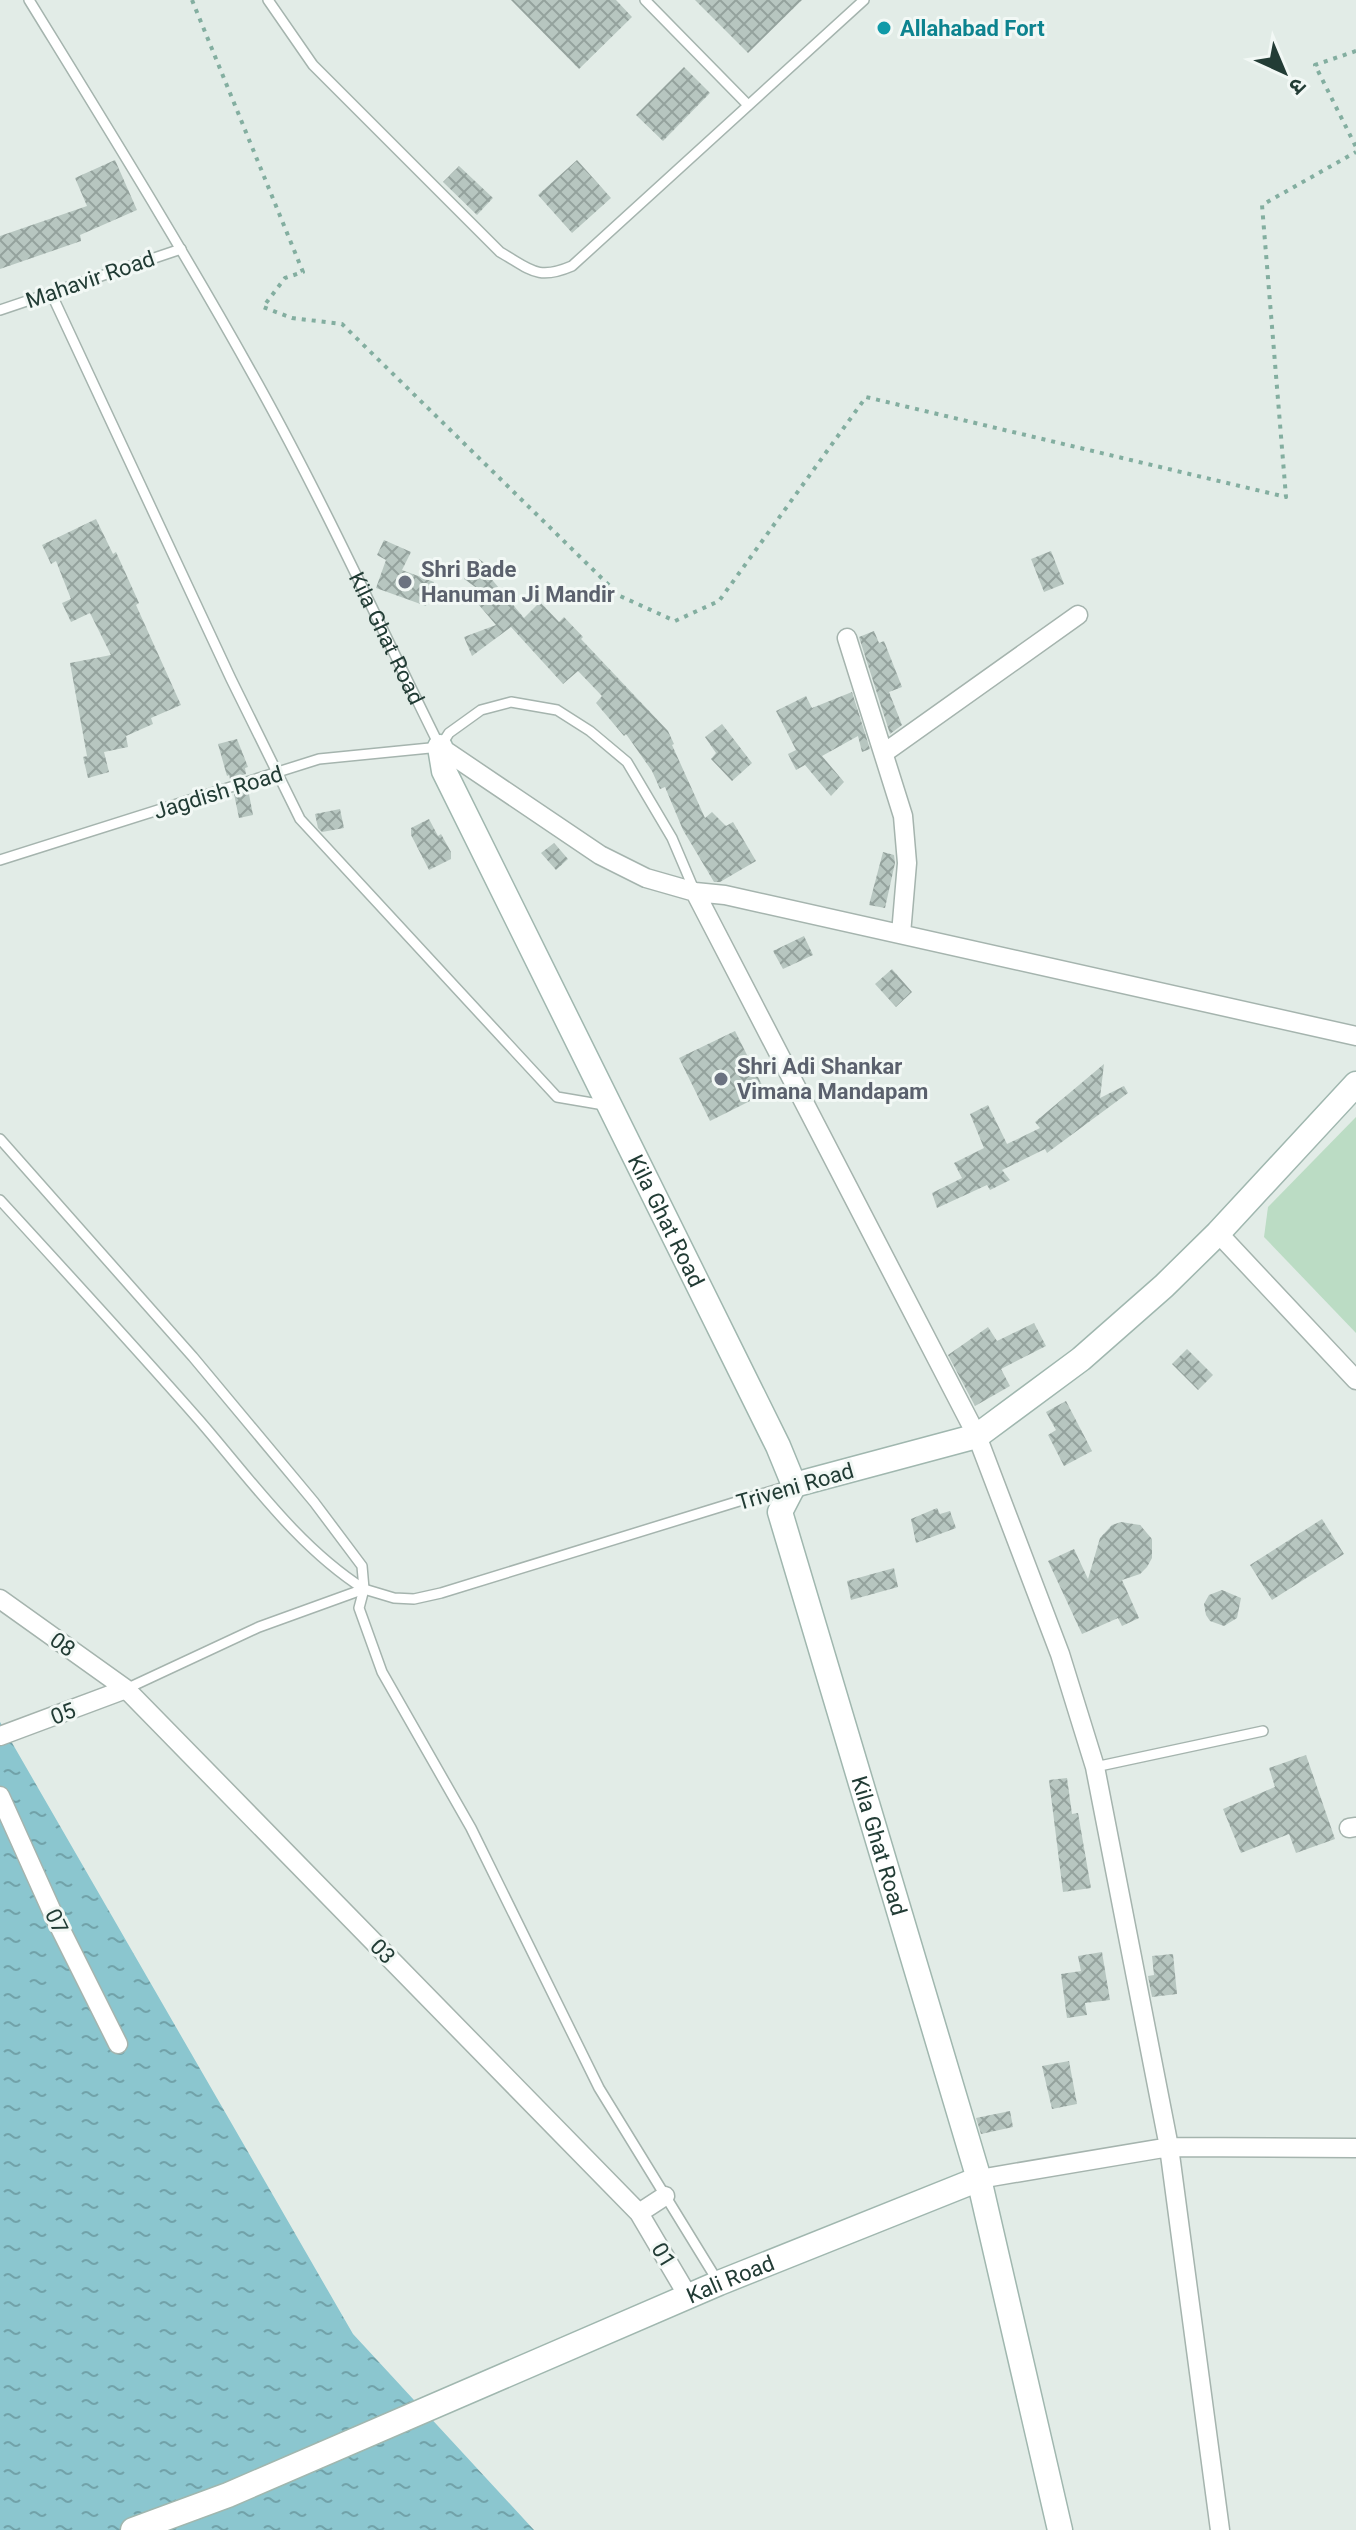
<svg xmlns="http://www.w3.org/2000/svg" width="1356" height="2530" font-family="Roboto,'Noto Sans Devanagari',sans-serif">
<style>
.green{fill:#bbdcc4}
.water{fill:url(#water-ripples)}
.building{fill:url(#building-cross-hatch)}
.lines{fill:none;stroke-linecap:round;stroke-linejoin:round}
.lane-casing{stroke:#a5b4ae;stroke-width:12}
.street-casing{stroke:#a5b4ae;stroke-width:21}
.secondary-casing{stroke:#a0b7af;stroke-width:27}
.path{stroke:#83aea0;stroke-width:4;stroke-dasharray:4 6;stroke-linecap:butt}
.lane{stroke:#fff;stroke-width:9}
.street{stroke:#fff;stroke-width:18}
.secondary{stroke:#fff;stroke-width:24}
.culture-dot{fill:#0f9aa8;stroke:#f2f8f5;stroke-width:3}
.worship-dot{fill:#6b7280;stroke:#f2f8f5;stroke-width:3}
.labels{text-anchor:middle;stroke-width:6;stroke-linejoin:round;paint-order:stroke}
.culture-label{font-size:22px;font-weight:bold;fill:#0d838f;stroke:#f2f8f5;text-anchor:start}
.street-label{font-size:22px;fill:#223c35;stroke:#f2f8f5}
.worship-label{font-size:22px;font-weight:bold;fill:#5b616d;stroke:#f2f8f5;text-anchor:start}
</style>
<defs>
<pattern id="water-ripples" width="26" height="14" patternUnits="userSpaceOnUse" patternTransform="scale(2)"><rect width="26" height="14" fill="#8bc6cf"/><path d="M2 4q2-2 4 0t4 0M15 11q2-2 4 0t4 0" fill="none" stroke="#71a2a9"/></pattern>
<pattern id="building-cross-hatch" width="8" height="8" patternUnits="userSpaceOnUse" patternTransform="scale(2)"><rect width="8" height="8" fill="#b7c6c0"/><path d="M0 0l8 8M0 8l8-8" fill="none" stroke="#94a29d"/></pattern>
</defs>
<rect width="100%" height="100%" fill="#e2ece7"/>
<!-- green -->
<path class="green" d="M1356 1117V1333L1264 1237 1268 1207Z"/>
<!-- water -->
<path class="water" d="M0 1722 353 2334 534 2530H0Z"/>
<!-- building -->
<path class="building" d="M511 0H616L632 17 579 69Z
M695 0H802L748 53Z
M684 67 710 93 663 141 636 115Z
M115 160 137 210 80 235 81 241 0 269V236L87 206 75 178Z
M577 160 611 198 572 233 538 195Z
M459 166 493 198 477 215 443 182Z
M96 519 113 554 116 552 139 603 136 605 181 705 151 718 153 724 126 736 128 747 104 752 109 772 88 778 83 757 87 756 70 663 111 655 90 613 71 622 62 603 71 599 56 561 51 564 42 545Z
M384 540 411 552 402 570 434 582 426 606 376 588 386 560 377 555Z
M1051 551 1064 584 1044 592 1031 559Z
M479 559 494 570 489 576 524 618 540 602 559 622 564 617 583 637 581 639 668 731 674 744 672 745 705 818 712 812 726 826 733 822 756 861 720 882H714L683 830 665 787 660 789 652 771 626 734 624 736 596 703 602 696 578 671 563 684 511 627 472 656 464 637 496 625 473 598 481 591 464 579Z
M874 631 879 643 884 641 902 687 889 692 902 725 890 734 859 637Z
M852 692 870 749 862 752 858 736 822 756 844 782 831 796 805 765 796 770 788 754 796 750 776 711 806 696 812 708Z
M722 724 752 763 732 781 711 759 716 753 705 737Z
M237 739 248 767 245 768 246 774 230 779 229 775 227 776 218 744Z
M248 789 253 815 239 818 234 794Z
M340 809 344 828 322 832 318 828 315 814Z
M429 819 438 836 441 834 451 852V859L429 870 411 835V828Z
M554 843 568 859 556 870 541 853Z
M883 852 894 855 895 863 885 908 869 905Z
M804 936 813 955 783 969 773 951Z
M892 969 912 992 896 1007 875 984Z
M735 1031 766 1093 710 1121 679 1058Z
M1104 1064 1100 1098 1124 1086 1128 1093 1047 1153 1045 1149 1002 1170 1010 1180 990 1190 987 1185 937 1208 932 1193 962 1178 954 1163 984 1148 970 1114 988 1105 1007 1144 1040 1128 1035 1122Z
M1034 1323 1046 1346 1001 1369 1010 1386 975 1406 948 1355 988 1327 997 1341Z
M1187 1349 1213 1375 1198 1390 1172 1364Z
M1066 1401 1092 1451 1064 1466 1048 1435 1056 1430 1046 1412Z
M937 1508 940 1514 950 1511 956 1528 916 1543 911 1519Z
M1322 1519 1344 1554 1272 1600 1250 1565Z
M1121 1522 1140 1525 1152 1539V1558L1147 1567 1140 1574 1122 1580 1139 1618 1122 1626 1118 1618 1082 1634 1048 1561 1074 1549 1088 1579 1100 1538 1112 1525Z
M894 1568 898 1587 851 1600 847 1581Z
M1222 1590 1241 1598 1237 1618 1224 1626 1210 1621 1206 1615 1204 1604 1209 1595Z
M1306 1755 1335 1839 1296 1853 1289 1834 1241 1853 1223 1809 1275 1787 1269 1768Z
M1067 1778 1072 1814 1078 1813 1091 1888 1063 1892 1049 1780Z
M1102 1952 1110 2000 1085 2003 1087 2015 1067 2018 1061 1974 1081 1971 1078 1956Z
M1173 1954 1177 1994 1152 1997 1148 1976 1154 1975 1152 1956Z
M1069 2061 1077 2104 1052 2109 1042 2066Z
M1010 2111 1013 2127 981 2134 976 2118Z"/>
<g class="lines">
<!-- lane casing -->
<g class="lane-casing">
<g id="lane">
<path id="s1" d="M29 0C107 127 186 254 258 384 324 503 380 626 440 747"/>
<path d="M268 0 313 65 500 252C530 269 537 281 572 266L864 0"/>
<path d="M645 0 748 105"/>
<path d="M51 293 231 679 300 819 557 1097 604 1105"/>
<path d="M0 310 181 249"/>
<path d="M440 747 449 733 481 710 511 702 557 710 590 731 627 762 672 838 695 892"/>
<path d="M0 860 319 759 440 747"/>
<path d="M0 1139 193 1357 314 1502 362 1566 364 1589 359 1608 382 1672 471 1828 599 2088 717 2280"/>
<path d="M0 1200C67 1273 134 1346 199 1420 250 1479 298 1547 364 1589"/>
<path d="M126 1689 259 1627 364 1589 394 1598 414 1599 441 1593 788 1486"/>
<path d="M1095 1767 1263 1731"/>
</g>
</g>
<!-- street casing -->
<g class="street-casing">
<path id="street" d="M847 638 903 816 907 863 901 934
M440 747 600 855 646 878 695 892 725 895 1356 1036
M884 753 1078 615
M695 892 977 1436 1060 1654 1095 1767 1169 2147 1220 2530
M1218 1233 1356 1380
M0 1599 126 1689 639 2213 688 2296
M0 1736 126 1689
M0 1796 54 1916 118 2044
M1349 1828 1356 1827
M979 2179 1169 2147 1356 2148
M639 2213 665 2196"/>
</g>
<!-- secondary casing -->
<g class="secondary-casing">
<g id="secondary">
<path id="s2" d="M440 747 444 771 778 1446 794 1485 780 1512 979 2179 1060 2530"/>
<path d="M794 1485 977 1436 1081 1359 1164 1286 1218 1233 1356 1084"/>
<path id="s3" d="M133 2530 228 2495 719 2283 979 2179"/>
</g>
</g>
<!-- path -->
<path class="path" d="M192 0 303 272 285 278 263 307 292 318 342 324 620 596 675 621 719 601 866 397 1286 497 1262 205 1356 152
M1356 51 1315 65 1356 147"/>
<!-- lane -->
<use href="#lane" class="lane"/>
<!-- street -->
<use href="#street" class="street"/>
<!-- secondary -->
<use href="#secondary" class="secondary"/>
</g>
<!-- markers -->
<circle class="culture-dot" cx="884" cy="28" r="8"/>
<g class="worship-dot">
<circle cx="405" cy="582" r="8"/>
<circle cx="721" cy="1079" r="8"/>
</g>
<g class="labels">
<!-- culture labels -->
<g class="culture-label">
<text x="900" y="36">Allahabad Fort</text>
</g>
<!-- street labels -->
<g class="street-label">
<text transform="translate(90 279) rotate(-19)" y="8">Mahavir Road</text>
<text dy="8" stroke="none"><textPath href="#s1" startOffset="732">Kila Ghat Road</textPath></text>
<text transform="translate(218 792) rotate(-17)" y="8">Jagdish Road</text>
<text dy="8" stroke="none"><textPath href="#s2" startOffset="526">Kila Ghat Road</textPath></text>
<text transform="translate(795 1486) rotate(-16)" y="8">Triveni Road</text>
<text transform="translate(63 1644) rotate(36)" y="8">08</text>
<text transform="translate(63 1713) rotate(-21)" y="8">05</text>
<text dy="8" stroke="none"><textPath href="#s2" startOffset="1198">Kila Ghat Road</textPath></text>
<text transform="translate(57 1921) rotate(64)" y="8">07</text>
<text transform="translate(383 1951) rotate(46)" y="8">03</text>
<text transform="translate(664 2255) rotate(59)" y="8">01</text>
<text dy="8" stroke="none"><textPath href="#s3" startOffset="648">Kali Road</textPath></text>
</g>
<!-- worship labels -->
<g class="worship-label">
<text x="421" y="577">Shri Bade<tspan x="421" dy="25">Hanuman Ji Mandir</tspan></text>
<text x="737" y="1074">Shri Adi Shankar<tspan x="737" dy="25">Vimana Mandapam</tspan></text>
</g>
</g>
<!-- north arrow -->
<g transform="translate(1284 72) rotate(136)" stroke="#f2f8f5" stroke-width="6" paint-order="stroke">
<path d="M0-6L14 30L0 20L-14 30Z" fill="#223c35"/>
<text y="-12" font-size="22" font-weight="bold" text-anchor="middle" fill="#223c35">उ</text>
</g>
</svg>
